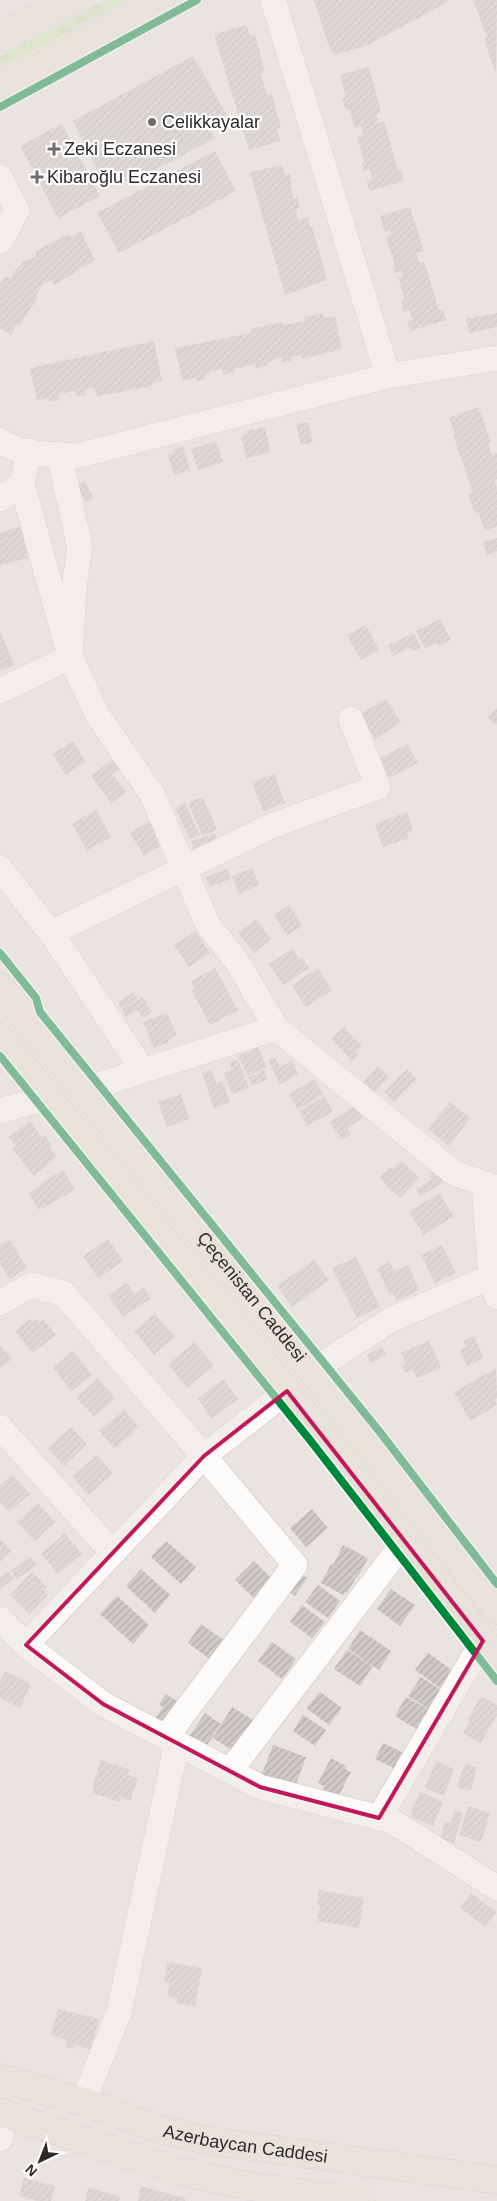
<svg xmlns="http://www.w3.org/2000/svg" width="497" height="2201" font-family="Helvetica,sans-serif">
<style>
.grass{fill:url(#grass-tufts)}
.building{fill:url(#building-hatch)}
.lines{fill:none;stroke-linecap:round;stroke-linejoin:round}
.minor-casing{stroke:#c3c1c2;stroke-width:26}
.major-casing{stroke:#c5c3c1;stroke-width:29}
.minor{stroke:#fcfbfa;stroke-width:25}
.major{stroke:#e7dfd3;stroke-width:28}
.cycleway-casing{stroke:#fff;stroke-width:11}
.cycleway{stroke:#00873e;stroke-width:8}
.marked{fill:none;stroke:#c2185b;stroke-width:4;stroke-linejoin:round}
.poi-dot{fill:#6e6c6a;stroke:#fff;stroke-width:2}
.labels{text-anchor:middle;stroke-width:4.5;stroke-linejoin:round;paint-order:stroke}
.poi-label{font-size:18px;fill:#2b2b2b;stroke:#fff;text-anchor:start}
.street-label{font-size:18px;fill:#2b2b2b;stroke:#fff}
</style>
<defs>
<pattern id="grass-tufts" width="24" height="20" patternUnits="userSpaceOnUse" patternTransform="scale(1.25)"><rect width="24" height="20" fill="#d2e5b8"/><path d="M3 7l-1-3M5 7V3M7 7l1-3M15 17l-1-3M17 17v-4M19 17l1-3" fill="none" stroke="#b4c59e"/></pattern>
<pattern id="building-hatch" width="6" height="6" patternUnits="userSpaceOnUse" patternTransform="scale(1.25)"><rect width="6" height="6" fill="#cecac7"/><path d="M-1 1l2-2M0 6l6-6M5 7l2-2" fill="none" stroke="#b1aeab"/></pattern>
</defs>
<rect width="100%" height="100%" fill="#eae4e0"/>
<!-- grass -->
<path class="grass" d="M105 0H129L0 69V56Z"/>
<!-- building -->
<path class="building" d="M314 0H447L448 2 366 46 334 55 327 41Z
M473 0H497L496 75 484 38 487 37Z
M247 25 250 35H255L265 72 261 74 267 95 272 94 281 128H277L280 141 249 150 214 34Z
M193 56 231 122 211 131 215 138 128 184 124 178 107 189 73 121Z
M369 67 381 112 376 114 378 123 384 121 398 171 401 170 404 181 369 191 367 180 372 179 369 169 364 171 362 163 364 162 357 137 363 135 361 126 355 128 350 109 346 110 342 98 346 97 340 75Z
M62 124 100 196 58 218 20 146Z
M215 151 236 191 119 253 97 213Z
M282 165 285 175 290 174 293 199 297 198 300 208 296 209 298 220 308 217 310 227 312 226 327 280 285 295 250 172Z
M410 207 424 251 416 253 419 263 424 262 439 310 443 309 446 320 410 331 407 321 412 319 409 310 404 312 401 301 405 300 398 277 403 275 402 271 395 273 393 266H395L386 237 391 235 390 230 385 232 380 216Z
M81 231 95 260 54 285 51 280 42 285 36 295 38 297 19 326 16 324 11 335 0 328V285L6 276 11 279 13 273 24 261 36 257V251L68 234 69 237Z
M322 313 323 318 335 316 342 349 302 359 301 355 291 357 292 361 282 362 281 357 268 362 267 365 256 369 255 364 234 369 235 372 224 375 222 368 205 373 206 379 196 381V377L183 381 175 348 251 333 250 329 282 322 283 325 304 321 305 317Z
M497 313V327L469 333 466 319Z
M154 341 162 381 153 383 152 386 97 396 94 387 84 390 86 395 76 396 74 391 59 394V400L50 402 49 398 37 400 30 368Z
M478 407 485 424 490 442 488 444 492 455 497 453V479L494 480 497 488V526L485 531 478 512 475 513 468 494 473 492 460 456 453 434 455 433 449 418Z
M308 422 313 442 301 445 296 424Z
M265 427 270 452 246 458 241 435 248 434 247 431Z
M216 441 223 462 198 470 191 449Z
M183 446 190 470 174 475 168 455 175 453 174 449Z
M84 481 94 498 86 502 76 485Z
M21 526 28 558 0 565V533Z
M497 538V552L487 555 483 542Z
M440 619 451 640 438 646 436 643 425 648 416 631Z
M366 625 379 650 361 660 347 635Z
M0 630 14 665 0 671Z
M414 633 421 647 413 651 411 647 393 656 388 645Z
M386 699 401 723 375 739 360 714Z
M497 708V723L495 725 487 717Z
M73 741 86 762 66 775 53 754Z
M407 744 418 763 387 779 377 760Z
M112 760 119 769 112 774 126 792 111 803 91 776Z
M274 774 285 803 263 811 252 782Z
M203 797 217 830 202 836 188 803Z
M185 803 200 835 190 839 175 808Z
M96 810 111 837 87 850 72 824Z
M407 812 413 830 407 832 409 838 383 847 375 824Z
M159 815 165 825 154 832 162 845 144 856 130 833Z
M215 833 220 849 196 857 191 841Z
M252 868 259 885 239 894 232 876Z
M227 869 231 879 210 887 206 877Z
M289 905 302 926 287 936 274 915Z
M256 919 271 939 254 953 238 933Z
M195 931 210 953 189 967 174 945Z
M292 949 300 960 302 958 309 968 283 985 269 964Z
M215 968 238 1010 210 1025 192 991 195 990 191 981Z
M318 968 332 990 306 1007 292 985Z
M134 992 138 999 121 1008 118 1002Z
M143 997 152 1012 142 1018 138 1010 126 1017 122 1009Z
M167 1013 177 1036 168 1040 169 1042 154 1048 143 1022Z
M344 1027 362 1046 355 1052 359 1055 352 1061 331 1038Z
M258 1047 267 1067 248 1076 238 1056Z
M275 1057 280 1067 292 1061 298 1075 280 1084 268 1060Z
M238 1060 249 1088 232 1094 224 1073 232 1070 229 1063Z
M378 1066 389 1077 370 1097 359 1087Z
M407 1069 417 1079 394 1102 384 1092Z
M211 1070 216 1083 223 1081 230 1102 214 1108 202 1073Z
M264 1070 268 1079 252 1086 248 1077Z
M314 1079 323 1094 298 1110 289 1094Z
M181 1094 189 1119 167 1127 158 1102Z
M325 1096 333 1112 307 1126 299 1111Z
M450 1102 470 1118 449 1146 428 1129Z
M355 1106 363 1118 347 1128 351 1134 342 1140 330 1122Z
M30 1121 42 1137 45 1135 52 1145 50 1147 57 1157 34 1176 12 1149 16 1146 9 1137Z
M401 1161 419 1178 400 1198 379 1178 390 1167 392 1169Z
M434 1168 446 1181 420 1196 416 1189 432 1180 429 1176 432 1174 430 1171Z
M63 1170 75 1190 39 1210 29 1193 41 1186 40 1184Z
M439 1193 454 1216 424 1235 409 1212Z
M9 1239 27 1268 10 1279 0 1264V1245Z
M108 1239 123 1261 98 1278 83 1256Z
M442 1245 456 1273 435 1283 421 1255Z
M356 1257 380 1307 357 1318 332 1268Z
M314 1260 329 1280 292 1307 277 1286Z
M390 1262 394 1271 408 1265 419 1290 397 1301 393 1293 390 1295 377 1268Z
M127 1283 134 1294 144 1287 151 1298 123 1317 108 1295Z
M155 1314 175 1337 154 1355 134 1331Z
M30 1319 32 1322 36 1319 39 1322 43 1319 56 1335 33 1353 15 1331Z
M474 1336 484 1358 467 1366 460 1350 466 1347 463 1341Z
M429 1341 441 1368 417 1378 413 1370 405 1373 402 1366 406 1364 401 1353Z
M195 1342 214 1366 187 1388 168 1364Z
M0 1345 12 1359 0 1369Z
M382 1347 386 1355 371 1363 367 1355Z
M73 1351 92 1375 71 1391 53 1367Z
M496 1368 497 1398 495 1400 497 1405 470 1421 454 1392Z
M98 1378 115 1398 94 1417 76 1397Z
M223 1379 238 1399 212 1419 198 1399Z
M124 1410 139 1427 115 1449 99 1431Z
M71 1427 87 1444 64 1466 48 1448Z
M97 1455 113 1474 88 1495 72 1476Z
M12 1475 30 1494 9 1512 0 1502V1485Z
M38 1503 55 1522 35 1541 17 1522Z
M312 1509 328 1528 306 1547 290 1528Z
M65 1533 82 1554 58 1574 41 1554Z
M0 1539 11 1551 0 1562Z
M166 1541 196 1567 181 1584 151 1557Z
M343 1545 368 1558 357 1578 333 1565Z
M30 1556 37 1565 17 1579 11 1571Z
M254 1561 272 1579 258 1593 261 1595 256 1600 235 1580Z
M331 1564 356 1578 347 1593 345 1592 343 1595 321 1583Z
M141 1569 170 1595 155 1613 126 1586Z
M8 1571 14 1579 0 1589V1577Z
M296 1571 307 1578 295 1596 284 1589Z
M32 1572 47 1587 44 1590 48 1595 29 1614 10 1595Z
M318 1585 340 1601 328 1618 305 1602Z
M391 1589 415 1605 400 1626 377 1609Z
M117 1596 149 1625 133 1644 100 1614Z
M302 1605 325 1622 312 1638 290 1622Z
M201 1624 225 1641 211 1660 188 1643Z
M360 1630 391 1651 379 1670 348 1649Z
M272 1642 296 1659 282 1679 258 1661Z
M347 1650 373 1666 360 1686 334 1669Z
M428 1653 452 1670 440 1688 415 1670Z
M5 1671 31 1684 20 1708 0 1698V1681Z
M421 1677 441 1690 429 1709 408 1696Z
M320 1692 342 1708 329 1725 306 1708Z
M166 1694 183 1705 166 1730 153 1722 163 1707 159 1704Z
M481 1696 497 1705V1715L481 1743 463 1733 470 1721 467 1720Z
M406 1697 430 1710 418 1730 395 1716Z
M232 1707 255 1721 235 1752 213 1738Z
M205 1713 221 1724 205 1748 189 1737Z
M303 1715 326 1730 315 1746 293 1731Z
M383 1743 410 1756 402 1772 375 1759Z
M273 1745 306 1757 295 1787 262 1774Z
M331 1758 346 1766 345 1769 351 1772 338 1797 322 1789 324 1786 318 1783Z
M101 1760 130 1770 128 1775 138 1778 130 1801 121 1797 120 1802 93 1793 94 1788 92 1787Z
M436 1761 454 1769 444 1796 425 1788Z
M464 1764 477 1767 471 1791 457 1788Z
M420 1792 443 1802 433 1826 411 1817 413 1813 411 1812Z
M468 1806 490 1813 481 1842 459 1835Z
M455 1810 463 1813 454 1843 440 1839 445 1822 451 1823Z
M319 1890 364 1898 359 1928 317 1921 320 1906H317Z
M471 1893 496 1912 485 1927 460 1907Z
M167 1962 202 1968 195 2006 176 2003 177 1998 167 1997 170 1983 164 1981Z
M58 2009 99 2019 91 2050 75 2045 74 2049 65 2047 67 2040 51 2036Z
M24 2178 55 2186 51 2201H37L19 2196Z
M141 2186 185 2198V2201H138Z
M88 2188 120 2196 119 2201H85Z"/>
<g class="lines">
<!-- minor casing -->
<g class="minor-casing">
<path id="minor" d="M273 0 388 376
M0 177 17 210 0 241
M0 440C18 456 53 454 76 456L388 376 497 358
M29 451 22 484 70 657 74 588 80 547 59 454
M0 499 22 484
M0 691 70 657 98 716 152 794 207 923 237 962 276 1028 454 1173 497 1188
M0 868 51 933 143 1070
M51 933 271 826 378 787 351 719
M83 1090 276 1028
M0 1111 48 1097
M484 1184 491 1277 497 1297
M0 1303 31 1285 63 1293 204 1456 295 1565 166 1737
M312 1371 392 1319 491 1277
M0 1427 112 1552
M0 1619 26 1645 103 1704 260 1787 392 1821 497 1888
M26 1645 204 1456 287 1391
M230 1771 405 1541
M379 1818 483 1641
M83 2102 119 2012 177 1743
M0 2139 6 2113"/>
</g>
<!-- major casing -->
<g class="major-casing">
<g id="major">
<path d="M0 38 73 0"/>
<path d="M0 89 161 0"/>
<path id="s1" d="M0 987 312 1371 497 1610"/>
<path d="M0 1038 287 1391 497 1659"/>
<path id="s2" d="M0 2078 83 2102 165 2131 211 2141 497 2180"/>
<path d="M0 2112 178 2171 249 2186 361 2201"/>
</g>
</g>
<!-- minor -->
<use href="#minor" class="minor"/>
<!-- major -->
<use href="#major" class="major"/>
<!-- cycleway casing -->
<g class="cycleway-casing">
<path id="cycleway" d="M0 107 197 0
M0 953 36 998 40 1012 379 1431 497 1584
M0 1056 310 1440 497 1681"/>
</g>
<!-- cycleway -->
<use href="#cycleway" class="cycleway"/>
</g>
<!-- marked area -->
<path d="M0 0H497V2201H0ZM287 1391 483 1641 379 1818 260 1787 103 1704 26 1645 204 1456Z" fill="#eae4e0" fill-opacity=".55" fill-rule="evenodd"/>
<path class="marked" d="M287 1391 483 1641 379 1818 260 1787 103 1704 26 1645 204 1456Z"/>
<!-- markers -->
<g class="poi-dot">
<circle cx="152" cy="122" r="5"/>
<path d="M51.5 141.5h5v5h5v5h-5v5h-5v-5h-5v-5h5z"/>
<path d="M34.5 169.5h5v5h5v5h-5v5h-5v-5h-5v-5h5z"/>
</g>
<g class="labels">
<!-- poi labels -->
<g class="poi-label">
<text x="162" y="128">Celikkayalar</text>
<text x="64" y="155">Zeki Eczanesi</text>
<text x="47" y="183">Kibaroğlu Eczanesi</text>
</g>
<!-- street labels -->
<g class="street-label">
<text dy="6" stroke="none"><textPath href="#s1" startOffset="399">Çeçenistan Caddesi</textPath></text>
<text dy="6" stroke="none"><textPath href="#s2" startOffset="255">Azerbaycan Caddesi</textPath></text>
</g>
</g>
<!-- north arrow -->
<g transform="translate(40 2161) rotate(223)" stroke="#ffffff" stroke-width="4" paint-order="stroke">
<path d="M0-4L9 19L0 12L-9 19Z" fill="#2b2b2b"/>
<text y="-8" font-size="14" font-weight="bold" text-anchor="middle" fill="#2b2b2b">N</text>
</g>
</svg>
